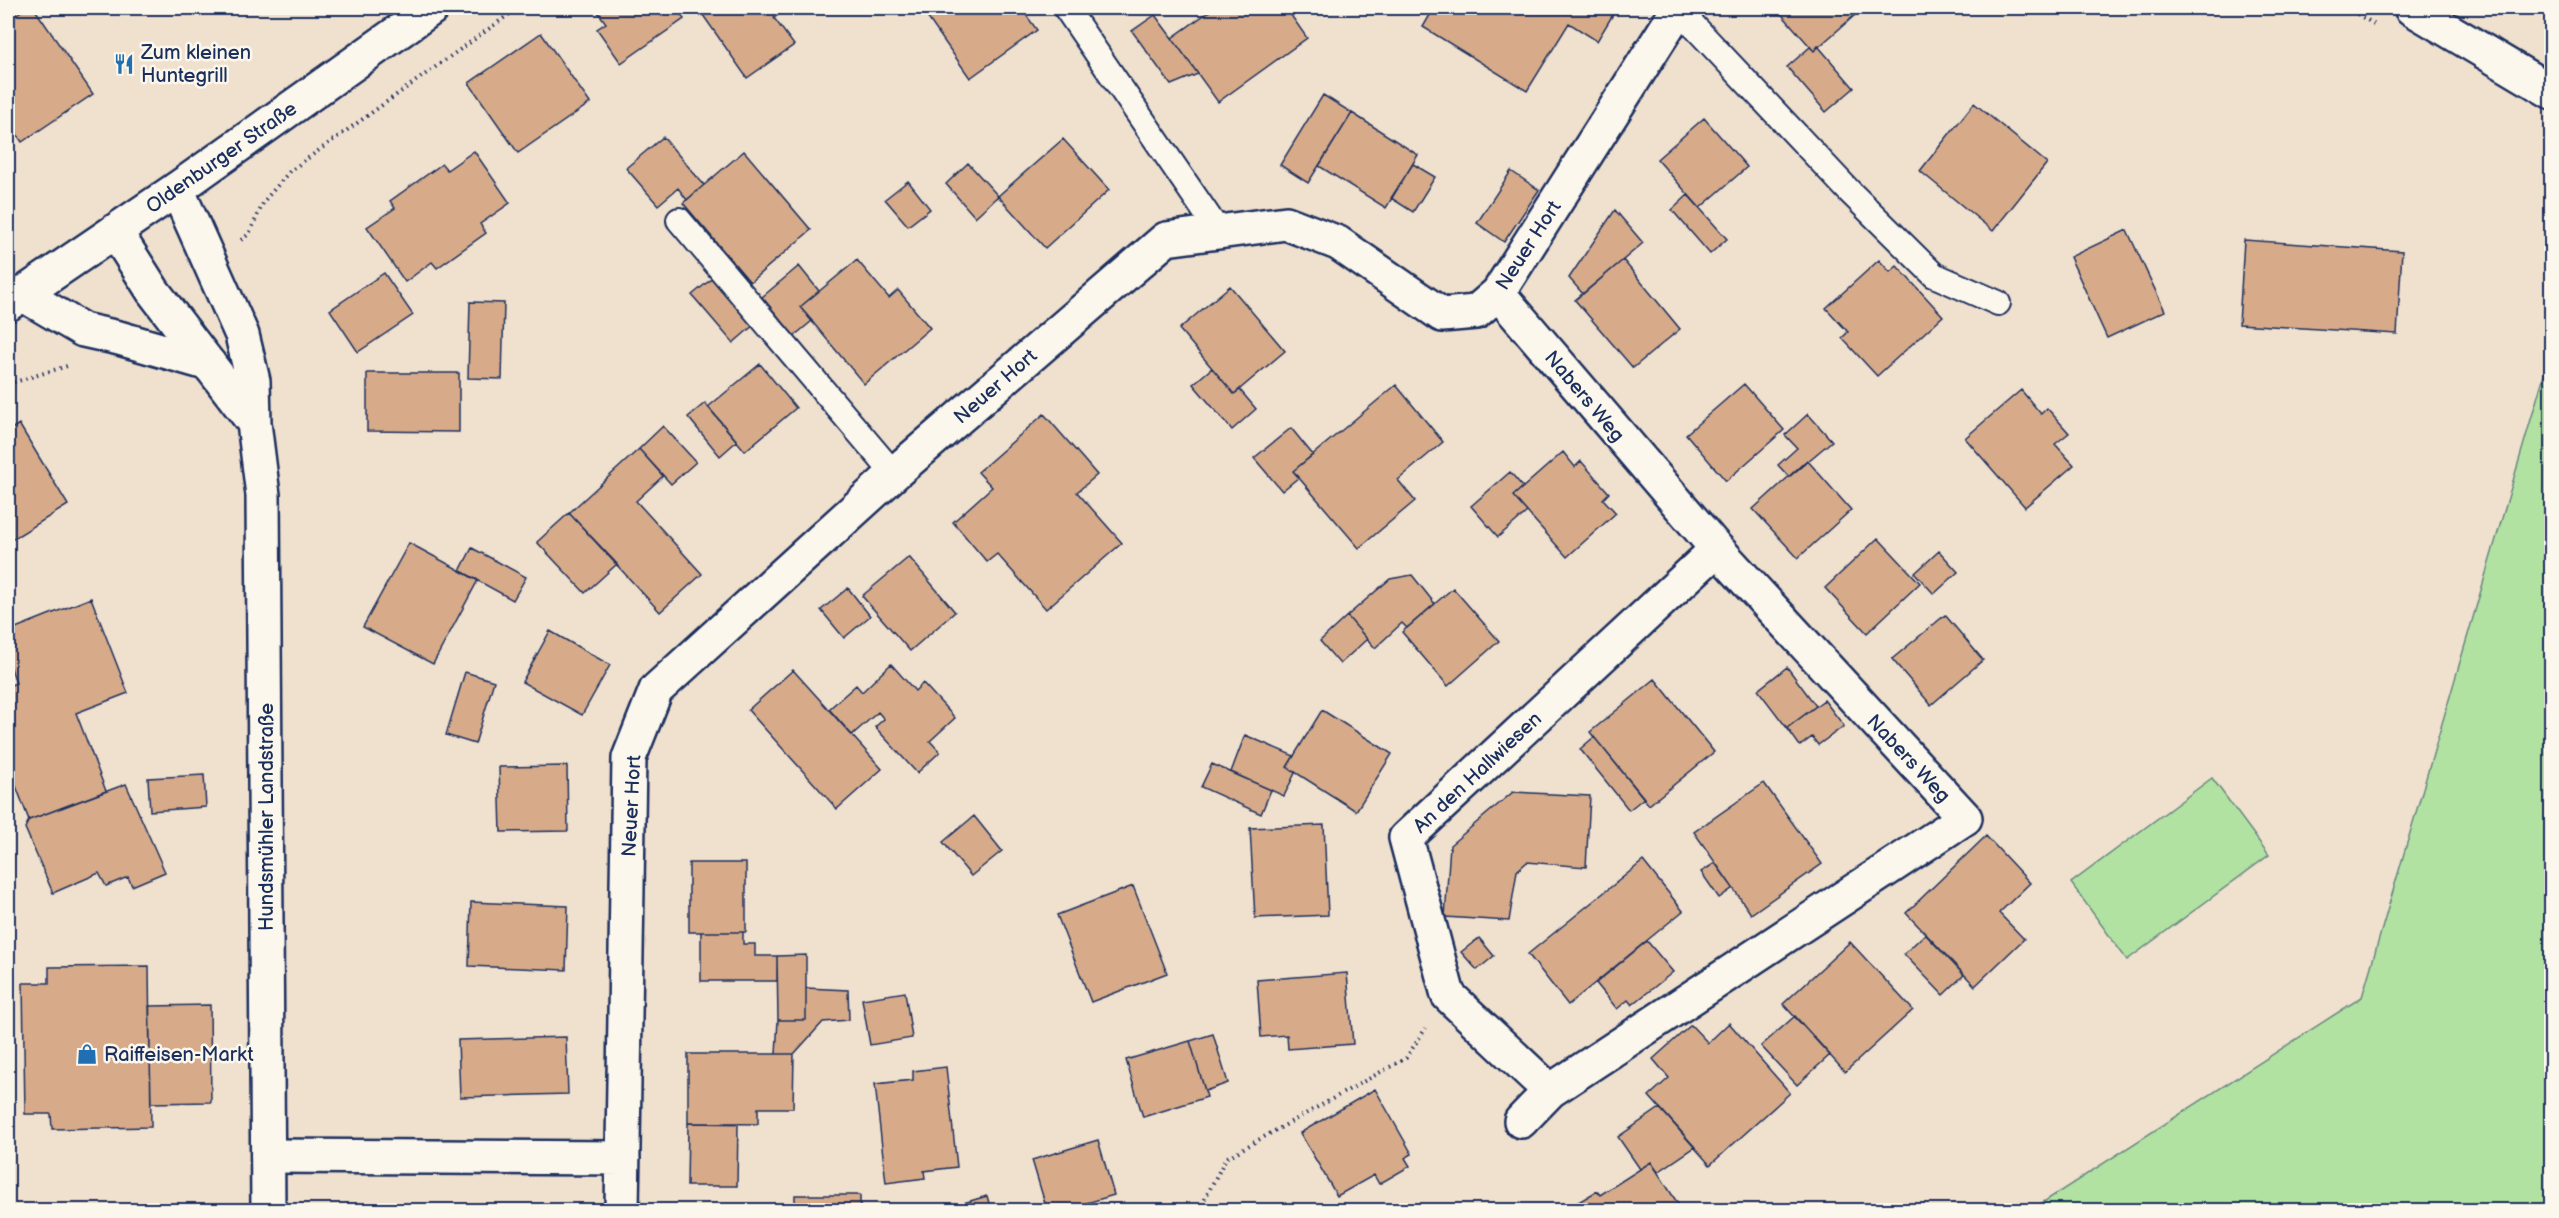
<svg xmlns="http://www.w3.org/2000/svg" width="2559" height="1218" font-family="'Balsamiq Sans',sans-serif">
<style>
.green{fill:#b2e2a2;stroke:#668880;stroke-width:1.5}
.building{fill:#d7ab89;stroke:#1b2f5e;stroke-width:1.5}
.lines{fill:none;stroke-linecap:round;stroke-linejoin:round}
.service-casing{stroke:#1b2f5e;stroke-width:28}
.minor-casing{stroke:#1b2f5e;stroke-width:38}
.tertiary-casing{stroke:#1b2f5e;stroke-width:38}
.secondary-casing{stroke:#1b2f5e;stroke-width:38}
.path{stroke:#1b2f5e;stroke-width:4;stroke-dasharray:1.5 4.5;stroke-linecap:butt}
.service{stroke:#fbf7ec;stroke-width:24}
.minor{stroke:#fbf7ec;stroke-width:33}
.tertiary{stroke:#fbf7ec;stroke-width:33}
.secondary{stroke:#fbf7ec;stroke-width:33}
.labels{text-anchor:middle;stroke-width:5;stroke-linejoin:round;paint-order:stroke}
.poi-label{font-size:20px;fill:#1b2f5e;stroke:#fbf7ec;text-anchor:start}
.street-label{font-size:20px;fill:#1b2f5e;stroke:#fbf7ec}
</style>
<rect width="100%" height="100%" fill="#f0e0ce"/>
<filter id="ink" filterUnits="userSpaceOnUse"><feTurbulence type="fractalNoise" baseFrequency=".0167" numOctaves="2"/><feDisplacementMap in="SourceGraphic" scale="12" xChannelSelector="R" yChannelSelector="G"/><feConvolveMatrix kernelMatrix="1 2 1 2 8 2 1 2 1" color-interpolation-filters="sRGB"/></filter>
<g filter="url(#ink)">
<!-- green -->
<path class="green" d="M2551 351V1210H2031L2362 997Z
M2212 778 2269 855 2127 960 2071 883Z"/>
<!-- building -->
<path class="building" d="M26 8H34L93 94 22 142 8 121V20Z
M595 8H676L684 19 621 63 597 29 606 23Z
M698 8H789L774 18 794 45 747 78Z
M935 8H1021L1037 30 970 78 925 14Z
M1214 8H1286L1307 38 1218 102 1172 38Z
M1434 8H1617L1597 41 1569 23 1527 91 1423 27Z
M1776 8H1863L1814 51Z
M1155 15 1172 38 1198 74 1171 85 1132 31Z
M541 33 590 103 518 153 469 83Z
M1818 46 1854 88 1826 112 1787 67 1810 47 1814 51Z
M1323 95 1352 113 1308 183 1280 165Z
M1974 103 2047 163 1993 231 1920 171Z
M1352 113 1418 155 1386 208 1319 166Z
M1704 118 1747 167 1700 208 1657 159Z
M663 137 704 185 687 200 678 188 658 205 626 168Z
M1063 139 1109 190 1045 248 998 196Z
M474 151 510 203 480 224 486 233 437 268 432 262 405 282 367 227 395 208 390 201 442 164 447 170Z
M744 151 811 230 750 282 683 203Z
M968 163 998 196 975 217 946 184Z
M1413 164 1435 177 1413 212 1391 198Z
M1511 171 1539 190 1504 242 1477 223Z
M908 181 930 209 908 226 885 199Z
M1688 195 1727 239 1710 254 1672 210Z
M1615 210 1643 243 1583 294 1569 278Z
M2127 230 2165 311 2107 338 2070 257Z
M2244 240 2402 251 2397 334 2239 324Z
M857 260 889 298 898 290 930 328 864 384 800 307Z
M1623 260 1680 329 1633 368 1575 300Z
M1879 260 1890 272 1897 266 1943 316 1877 376 1842 338 1848 332 1826 308Z
M799 266 819 291 800 307 812 321 794 336 762 297Z
M384 273 413 315 358 352 330 310Z
M715 276 755 324 733 343 692 295Z
M1230 286 1285 351 1234 394 1179 329Z
M470 302 504 303 502 379 468 378Z
M760 364 796 408 745 451 708 407Z
M1212 368 1234 394 1240 390 1256 409 1232 430 1193 384Z
M367 373H459V432L367 431Z
M1744 384 1784 430 1726 481 1686 434Z
M1396 385 1443 442 1398 480 1415 501 1359 548 1293 471Z
M2021 390 2041 414 2047 408 2069 433 2055 444 2074 465 2025 507 1965 438Z
M705 403 737 441 720 456 688 417Z
M1044 414 1097 475 1077 492 1122 543 1046 609 997 554 987 562 953 522 992 487 978 472Z
M1808 414 1832 441 1789 477 1778 465 1797 448 1785 435Z
M19 424 68 505 8 542V431Z
M663 426 696 462 671 484 639 449Z
M1291 428 1313 455 1293 471 1299 477 1282 491 1254 458Z
M639 449 663 476 636 501 702 574 660 612 569 513Z
M1563 452 1575 467 1581 461 1609 493 1603 499 1616 513 1567 557 1513 496Z
M1807 460 1851 510 1798 558 1753 509Z
M1510 472 1523 487 1513 496 1527 512 1498 537 1471 506Z
M569 513 617 564 585 593 537 542Z
M1878 538 1920 583 1867 633 1825 588Z
M409 543 478 580 433 664 363 627Z
M472 548 526 577 513 600 460 571Z
M1939 551 1958 572 1934 594 1915 573Z
M909 557 955 612 910 651 862 596Z
M1412 575 1435 604 1407 628 1402 623 1375 648 1347 616 1390 579Z
M848 588 870 616 844 638 821 610Z
M1453 588 1499 641 1448 686 1402 632Z
M91 598 128 693 76 713 106 791 29 820 8 765V686L16 683 8 659V631Z
M1945 615 1983 660 1931 705 1892 659Z
M1347 616 1367 639 1340 664 1320 641Z
M550 631 610 665 582 715 522 682Z
M891 664 915 691 923 683 955 718 930 741 940 752 917 773 875 727 884 719 878 712 852 735 829 709 856 685 862 692Z
M1787 667 1816 706 1787 728 1758 690Z
M793 670 882 769 837 809 748 710Z
M465 672 494 681 475 744 446 735Z
M1655 679 1714 752 1649 805 1590 732Z
M1824 700 1844 726 1818 745 1812 737 1800 746 1787 728Z
M1322 710 1392 754 1356 811 1287 767Z
M1245 735 1294 756 1287 767 1295 773 1284 796 1231 772Z
M1594 737 1644 798 1629 810 1580 749Z
M1212 764 1271 790 1261 814 1201 787Z
M567 766 568 831 501 832 499 767Z
M204 775 206 807 150 811 148 778Z
M1764 783 1822 864 1751 914 1694 832Z
M126 784 165 872 132 886 128 877 106 886 99 873 53 893 25 828 29 820Z
M1513 792 1590 796 1586 867 1527 862 1517 871 1509 921 1445 917 1450 845Z
M974 816 1002 851 971 876 943 842Z
M1324 825 1328 915 1255 918 1250 828Z
M1986 836 2030 883 1999 913 2024 939 1975 986 1906 913Z
M1643 861 1683 911 1568 1005 1528 954Z
M689 863H746V932H689Z
M1715 863 1733 888 1719 898 1701 872Z
M1133 886 1167 973 1091 1002 1057 915Z
M471 902 568 906 566 970 469 966Z
M701 932H743V944H755V956H777V981H701Z
M1925 934 1964 975 1943 995 1904 954Z
M1479 938 1494 956 1477 970 1461 952Z
M1647 941 1673 972 1632 1005 1628 1000 1617 1009 1596 983Z
M1850 942 1913 1010 1845 1072 1783 1004Z
M806 955V1020H778L777 956Z
M149 966 151 1127 52 1129 51 1114H25L23 983H49V967Z
M1347 973 1353 1044 1288 1049 1287 1035 1261 1037 1257 980Z
M806 988 848 990 849 1020 823 1022 794 1054H776L778 1020H806Z
M905 992 912 1038 870 1045 862 999Z
M210 1005 211 1102 151 1103 149 1006Z
M1795 1016 1830 1055 1797 1085 1761 1046Z
M1729 1023 1790 1093 1710 1165 1649 1096 1669 1078 1653 1059 1691 1025 1708 1043Z
M1213 1034 1228 1083 1205 1091 1190 1041Z
M566 1037 568 1094 460 1097 458 1040Z
M1190 1041 1207 1097 1143 1117 1126 1060Z
M688 1054H794L793 1108H758V1124L688 1123Z
M946 1067 957 1167 924 1171 925 1178 886 1183 875 1084 913 1080V1071Z
M1375 1089 1412 1154 1405 1158 1410 1166 1379 1184 1374 1175 1337 1196 1300 1133Z
M1660 1108 1695 1147 1658 1172 1651 1162 1640 1169 1618 1137Z
M688 1123H738L737 1186H687Z
M1098 1140 1114 1195 1063 1210H1047L1032 1160Z
M1651 1162 1680 1207 1674 1210H1565L1597 1191 1600 1195Z
M795 1195H860V1210H795Z
M987 1196 991 1210H940Z"/>
<g class="lines">
<!-- service casing -->
<g class="service-casing">
<path id="service" d="M1066 8 1219 232
M1678 9 1850 192 1934 275 1998 303
M679 220 894 474"/>
</g>
<!-- minor casing -->
<g class="minor-casing">
<path id="minor" d="M1498 293 1717 549 1965 818 1550 1091 1521 1121
M1550 1091 1448 995 1406 838 1717 549
M268 1156 623 1158
M622 1210 629 758 656 690 897 471 1166 239 1286 223 1338 243 1442 315 1476 312 1498 293 1679 8"/>
</g>
<!-- tertiary casing -->
<g class="tertiary-casing">
<path id="tertiary" d="M2411 8 2552 92
M177 189 242 335 253 381 254 423 263 495 268 1210
M115 231 153 291 254 423"/>
</g>
<!-- secondary casing -->
<g class="secondary-casing">
<path id="secondary" d="M22 294 83 330 119 338 209 364
M8 304 177 189 432 8"/>
</g>
<!-- path -->
<path class="path" d="M2347 8 2374 24
M241 240 249 234 264 201 290 171 518 8
M8 384 67 366
M1199 1210 1226 1158 1406 1058 1426 1028"/>
<!-- service -->
<use href="#service" class="service"/>
<!-- minor -->
<use href="#minor" class="minor"/>
<!-- tertiary -->
<use href="#tertiary" class="tertiary"/>
<!-- secondary -->
<use href="#secondary" class="secondary"/>
</g>
</g>
<!-- icons -->
<defs>
<g id="restaurant-bare" transform="scale(1.62)"><path d="M-5-6h1v4h1v-4h1v4h1v-4h1v5L-1.5 .5V6h-2V.5L-5-1ZM5-6V6H3V1.5H1.5Q1.5-4 5-6Z" fill="#1f6fb2" stroke="#fbf7ec" stroke-width="2.5" paint-order="stroke"/></g>
<g id="shop-bare" transform="scale(1.62)"><path d="M-5-2.5h2.3a2.7 3.5 0 0 1 5.4 0H5L5.5 6h-11ZM-1.5-2.5h3a1.5 2.3 0 0 0-3 0Z" fill="#1f6fb2" stroke="#fbf7ec" stroke-width="2.5" paint-order="stroke"/></g>
</defs>
<g fill-rule="evenodd">
<use href="#restaurant-bare" x="124" y="64"/>
<use href="#shop-bare" x="87" y="1054"/>
</g>
<g class="labels">
<!-- poi labels -->
<g class="poi-label">
<text x="141" y="59">Zum kleinen<tspan x="141" dy="23">Huntegrill</tspan></text>
<text x="104" y="1061">Raiffeisen-Markt</text>
</g>
<!-- street labels -->
<g class="street-label">
<text transform="translate(221 157) rotate(-35)" y="7">Oldenburger Straße</text>
<text transform="translate(1528 245) rotate(-57)" y="7">Neuer Hort</text>
<text transform="translate(995 386) rotate(-41)" y="7">Neuer Hort</text>
<text transform="translate(1585 396) rotate(50)" y="7">Nabers Weg</text>
<text transform="translate(1909 758) rotate(47)" y="7">Nabers Weg</text>
<text transform="translate(1477 772) rotate(-43)" y="7">An den Hallwiesen</text>
<text transform="translate(631 806) rotate(-87)" y="7">Neuer Hort</text>
<text transform="translate(266 817) rotate(-90)" y="7">Hundsmühler Landstraße</text>
</g>
</g>
<!-- margin -->
<rect width="2559" height="1218" fill="none" stroke="#fbf7ec" stroke-width="30"/>
<rect x="15" y="15" width="2529" height="1188" fill="none" stroke="#1b2f5e" stroke-width="2" filter="url(#ink)"/>
</svg>
